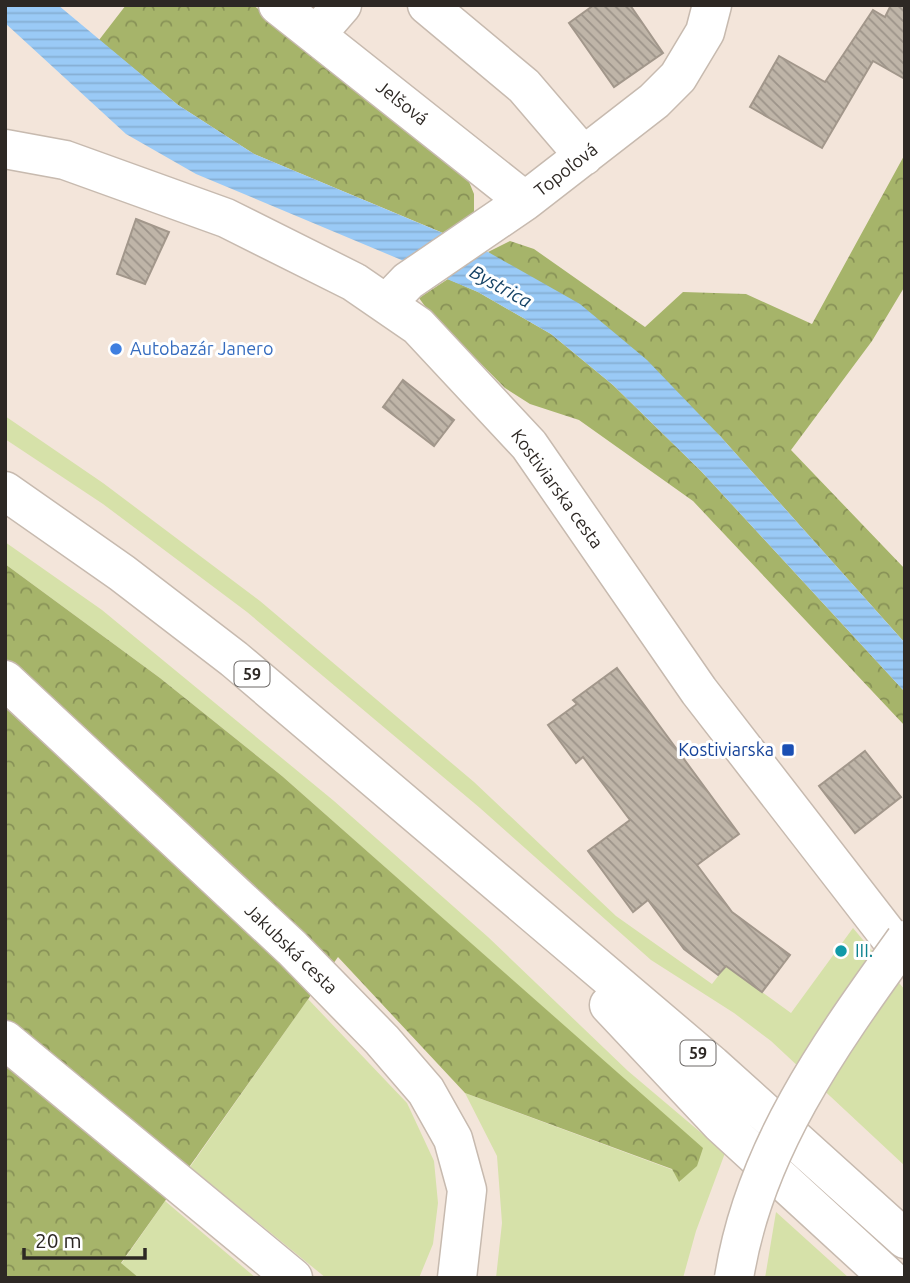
<svg xmlns="http://www.w3.org/2000/svg" width="910" height="1283" font-family="Ubuntu,sans-serif">
<style>
.green{fill:#d6e1a9}
.forest{fill:url(#forest-crowns)}
.water{fill:url(#water-rules)}
.building{fill:url(#building-back-hatch);stroke:#a2978b;stroke-width:2}
.lines{fill:none;stroke-linecap:round;stroke-linejoin:round}
.minor-casing{stroke:#c7baaf;stroke-width:41}
.major-casing{stroke:#c7baaf;stroke-width:41}
.minor{stroke:#fff;stroke-width:38}
.major{stroke:#fff;stroke-width:38}
.major-bridge-casing{stroke:#c7baaf;stroke-width:41;stroke-linecap:butt}
.major-bridge{stroke:#fff;stroke-width:38}
.shop-dot{fill:#3f7fe0;stroke:#fff;stroke-width:2.5}
.transit-dot{fill:#1a4fb4;stroke:#fff;stroke-width:2.5}
.culture-dot{fill:#0f9aa8;stroke:#fff;stroke-width:2.5}
.labels{text-anchor:middle;stroke-width:6;stroke-linejoin:round;paint-order:stroke}
.shield{fill:#fff;stroke:#6c6866;stroke-width:2}
.shield-label{font-size:16px;font-weight:bold;fill:#2d2824}
.street-label{font-size:18px;fill:#2d2824;stroke:#fff}
.shop-label{font-size:18px;fill:#366cbe;stroke:#fff;text-anchor:start}
.transit-label{font-size:18px;fill:#164399;stroke:#fff;text-anchor:end}
.culture-label{font-size:18px;fill:#0d838f;stroke:#fff;text-anchor:start}
.water-label{font-size:19px;font-style:italic;fill:#164366;stroke:#fff}
</style>
<defs>
<pattern id="forest-crowns" width="20" height="18" patternUnits="userSpaceOnUse" patternTransform="scale(1.75)"><rect width="20" height="18" fill="#a6b46a"/><path d="M2 6a3 3 0 1 1 6 0M12 15a3 3 0 1 1 6 0" fill="none" stroke="#889257"/></pattern>
<pattern id="water-rules" width="6" height="5" patternUnits="userSpaceOnUse" patternTransform="scale(1.75)"><rect width="6" height="5" fill="#9acaf6"/><path d="M0 2.5h6" fill="none" stroke="#85aed3"/></pattern>
<pattern id="building-back-hatch" width="6" height="6" patternUnits="userSpaceOnUse" patternTransform="scale(1.75)"><rect width="6" height="6" fill="#bfb5a8"/><path d="M-1 5l2 2M0 0l6 6M5-1l2 2" fill="none" stroke="#9c9389"/></pattern>
</defs>
<rect width="100%" height="100%" fill="#f3e5da"/>
<!-- green -->
<path class="green" d="M5 416 103 483 260 601 474 782 616 916 712 984 726 966 791 1013 853 928 905 990V1166L771 1041 734 1013 651 960 480 808 247 612 103 504 5 439Z
M5 542 102 610 334 801 488 937 628 1071 725 1153 696 1231 683 1278H496L502 1223 497 1156 465 1093 673 1170 680 1182 702 1148 282 776 160 678 5 564Z
M308 999 407 1103 434 1161 438 1203 433 1244 419 1278H326L190 1167Z
M165 1201 256 1278H139L121 1264Z
M776 1212 849 1278H765Z"/>
<!-- forest -->
<path class="forest" d="M126 5H253L465 172 474 194V212L443 233 254 154 178 105 99 40Z
M905 154V286L872 341 791 450 905 569V643L720 436 488 252 510 241 534 249 645 327 683 292 746 294 812 324Z
M448 279 478 292 551 334 613 385 701 471 905 692V726L693 501 579 420 530 404 505 388 427 309 419 298Z
M5 564 160 678 282 776 703 1148 697 1166 679 1182 672 1169 465 1093 338 957 121 1263 139 1278H5Z"/>
<!-- water -->
<path class="water" d="M5 5H58L178 105 254 154 488 252 580 304 647 360 720 436 905 643V692L701 471 613 385 551 334 478 292 196 174 126 134 5 23Z"/>
<!-- building -->
<path class="building" d="M594 5H630L663 53 614 87 569 23Z
M891 5H905V79L873 61 822 148 750 107 779 56 825 82 873 10 885 17Z
M136 219 169 232 145 284 117 274Z
M403 380 454 420 434 446 383 407Z
M617 668 739 834 697 865 732 912 790 955 762 992 726 966 718 975 684 949 648 900 633 912 588 851 630 820 583 757 576 763 548 725 577 704 573 700Z
M865 751 901 797 855 833 819 786Z"/>
<g class="lines">
<!-- minor casing -->
<g class="minor-casing">
<path id="minor" d="M278 5 525 201
M427 5 524 86 584 156
M316 35 342 5
M5 149 65 160 226 218 354 282 418 326 529 445 699 691 905 957
M386 304 408 281 525 201 654 101 678 77 705 32 712 5
M5 680 292 948 382 1040 426 1091 453 1139 467 1190 457 1278
M5 1040 293 1278"/>
</g>
<!-- major casing -->
<g class="major-casing">
<path id="major" d="M5 491 122 573 234 659 712 1065 905 1239
M609 1005 721 1124 889 1278"/>
</g>
<!-- minor -->
<use href="#minor" class="minor"/>
<!-- major -->
<use href="#major" class="major"/>
<!-- major-bridge casing -->
<g class="major-bridge-casing">
<path id="major-bridge" d="M734 1278C754 1149 831 1043 905 940"/>
</g>
<!-- major-bridge -->
<use href="#major-bridge" class="major-bridge"/>
</g>
<!-- markers -->
<circle class="shop-dot" cx="116" cy="349" r="7"/>
<rect class="transit-dot" x="781" y="743" width="14" height="14" rx="3.5"/>
<circle class="culture-dot" cx="841" cy="951" r="7"/>
<g class="labels">
<!-- shield labels -->
<g class="shield">
<rect x="234.5" y="661.5" width="35" height="25" rx="5"/>
<rect x="680.5" y="1040.5" width="35" height="25" rx="5"/>
</g>
<g class="shield-label">
<text x="252" y="680">59</text>
<text x="698" y="1059">59</text>
</g>
<!-- street labels -->
<g class="street-label">
<text transform="translate(402 103) rotate(38)" y="6">Jelšová</text>
<text transform="translate(566 170) rotate(-38)" y="6">Topoľová</text>
<text transform="translate(557 489) rotate(54)" y="6">Kostiviarska cesta</text>
<text transform="translate(291 949) rotate(44)" y="6">Jakubská cesta</text>
</g>
<!-- shop labels -->
<g class="shop-label">
<text x="130" y="355">Autobazár Janero</text>
</g>
<!-- transit labels -->
<g class="transit-label">
<text x="774" y="756">Kostiviarska</text>
</g>
<!-- culture labels -->
<g class="culture-label">
<text x="855" y="957">III.</text>
</g>
<!-- water labels -->
<g class="water-label">
<text transform="translate(501 286) rotate(29)" y="7">Bystrica</text>
</g>
</g>
<!-- border -->
<rect width="910" height="1283" fill="none" stroke="#2d2824" stroke-width="14"/>
<!-- scale -->
<path d="M24 1248v10h121v-10" fill="none" stroke="#2d2824" stroke-width="3.5"/>
<text x="35" y="1248" font-size="21" fill="#2d2824" stroke="#ffffff" stroke-width="5" paint-order="stroke">20 m</text>
</svg>
